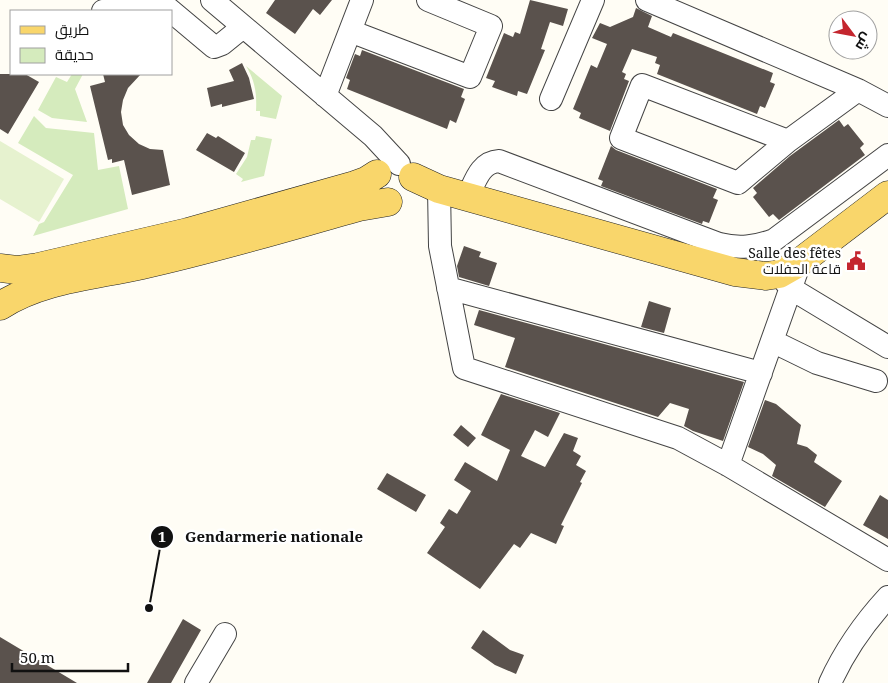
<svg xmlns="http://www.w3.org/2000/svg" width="888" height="683" font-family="'Noto Serif',Cairo,serif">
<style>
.green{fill:#d5ebbd}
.pitch{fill:#e6f2cf}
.building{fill:#5a524d}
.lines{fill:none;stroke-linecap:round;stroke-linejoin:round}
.minor-casing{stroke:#444;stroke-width:24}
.major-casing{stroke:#222;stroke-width:29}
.minor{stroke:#fff;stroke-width:22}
.major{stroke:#f9d66b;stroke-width:28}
.labels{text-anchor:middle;stroke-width:5;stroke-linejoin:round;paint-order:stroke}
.poi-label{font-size:14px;fill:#111;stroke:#fff;text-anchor:end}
.leader{fill:none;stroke:#111;stroke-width:2}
.callout-dot{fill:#111;stroke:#fff;stroke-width:2}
.mark-label{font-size:15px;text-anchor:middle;font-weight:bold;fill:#fff}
.callout-label{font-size:15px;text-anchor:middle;font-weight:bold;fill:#111;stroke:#fff;stroke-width:5;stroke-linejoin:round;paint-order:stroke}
</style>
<rect width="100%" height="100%" fill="#fffdf5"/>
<!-- green -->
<path class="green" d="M246 66 282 96 276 119 260 116V111H256C257 94 255 80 246 66Z
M72 74H83L75 89 87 122 52 118 38 110 56 77 67 82Z
M34 116 46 128 94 133 98 170 119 166 128 209 33 236 39 224 44 222 73 175 18 143Z
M256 136 272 139 264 176 241 182 243 179 236 174 247 157 251 140H255Z"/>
<!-- pitch -->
<path class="pitch" d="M0 141 64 179 39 222 0 199Z"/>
<!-- building -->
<path class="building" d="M275 0H332L320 15 313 9 295 34 266 13Z
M530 0 568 9 563 26 550 22 541 49 545 50 527 94 518 91 517 96 492 87 495 81 486 78 504 33 513 37 515 32 520 34Z
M636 8 652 16 648 27 671 37 673 33 773 73 770 82 775 84 765 108 760 106 757 114 657 74 660 65 655 63 657 57 632 49 622 72 626 74 624 79 629 81 610 131 579 118 581 113 573 109 591 65 597 68 607 44 592 38 600 23 610 27 633 17Z
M362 50 464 89 461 97 465 99 456 123 450 120 447 129 347 89 350 80 346 78 355 54 360 56Z
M242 63 249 78 254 99 222 107V104L211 107 207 88 234 81 229 70Z
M0 74H25L39 82 8 134 0 129Z
M103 74H141L128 88 123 100 121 112 123 125 129 135 139 144 150 149 163 150 170 185 132 195 124 160 112 163V159L108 160 90 86 105 82Z
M839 120 844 127 848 124 864 144 860 148 865 155 779 220 773 214 769 217 753 197 757 193 753 188 790 156Z
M207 133 216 138 218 136 245 153 234 172 196 150Z
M611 146 616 150 717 189 713 198 718 200 709 223 703 221 702 224 601 186 603 181 598 179Z
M464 246 481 252 479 257 497 263 489 286 459 277 457 266Z
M649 301 671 308 664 333 641 327Z
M479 310 744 382 723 441 693 431 684 426 689 409 670 403 658 417 505 367 515 338 474 325Z
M501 394 560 413 548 437 535 430 521 456 545 467 564 433 578 438 573 451 581 456 576 465 586 471 580 482 582 483 561 525 564 526 556 544 531 533 520 548 514 544 480 589 427 553 445 527 440 523 449 509 457 514 471 491 454 480 465 462 497 481 510 450 481 435Z
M765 400 776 404 801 425 797 444 807 447 817 455 814 462 842 481 825 507 772 476 776 465 763 454 748 447Z
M461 425 476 438 468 447 453 435Z
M387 473 426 495 416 512 377 489Z
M880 495 888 500V539L863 525Z
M183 619 201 630 171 683H147Z
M483 630 510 650 524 655 516 674 495 665 471 648Z
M0 637 77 683H0Z"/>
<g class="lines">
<!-- minor casing -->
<g class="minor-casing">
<path id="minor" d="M158 0 214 47 222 44 243 27
M212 0 373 136 399 164
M647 0 858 90 888 106
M103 11 148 0
M350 31 470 77 491 26 428 0
M642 85 788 141 738 183 621 138Z
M325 96 362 0
M551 99 593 0
M788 141 858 90
M439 189 440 246 464 368 678 438 728 465 888 560
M468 196C475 182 480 162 499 161L719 244C739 249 755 247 774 240L888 155
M781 276 790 288 888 347
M448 288 761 373
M772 341 817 363 876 381
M728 465 800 262
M196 683 225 634
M830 683C844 652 865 622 888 597"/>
</g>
<!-- major casing -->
<g class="major-casing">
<path id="major" d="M413 177 439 189 735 272 766 276 779 274 800 262 888 195
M0 268 17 270 38 267 188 232 355 185 366 181 377 174
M0 306C42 279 94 276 142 265 215 249 287 227 359 207L388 202"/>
</g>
<!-- minor -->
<use href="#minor" class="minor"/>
<!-- major -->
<use href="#major" class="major"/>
</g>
<!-- icons -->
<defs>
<g id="civic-bare" transform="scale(1.5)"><path d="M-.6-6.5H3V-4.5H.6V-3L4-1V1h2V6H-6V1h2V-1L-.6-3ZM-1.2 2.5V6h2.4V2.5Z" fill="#c4262e" stroke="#fff" stroke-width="2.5" paint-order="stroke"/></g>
</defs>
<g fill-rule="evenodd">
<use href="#civic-bare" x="856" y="261"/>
</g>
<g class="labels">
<!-- poi labels -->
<g class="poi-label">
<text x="841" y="258">Salle des fêtes<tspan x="841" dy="16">قاعة الحفلات</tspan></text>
</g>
</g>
<!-- callouts -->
<path class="leader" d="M149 608L162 537"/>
<g class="callout-dot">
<circle cx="149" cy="608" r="5"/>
<circle cx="162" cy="537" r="12"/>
</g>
<g class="mark-label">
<text x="162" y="542">1</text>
</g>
<g class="callout-label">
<text x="274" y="542">Gendarmerie nationale</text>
</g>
<!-- legend -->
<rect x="10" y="10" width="162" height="65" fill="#ffffff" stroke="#a0a0a0"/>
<rect x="20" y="26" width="25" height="8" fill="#f9d66b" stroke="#a0a0a0"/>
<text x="55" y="35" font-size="15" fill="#111111">طريق</text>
<rect x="20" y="48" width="25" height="15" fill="#d5ebbd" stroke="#a0a0a0"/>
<text x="55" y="60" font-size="15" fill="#111111">حديقة</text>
<!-- north arrow -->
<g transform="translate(853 35) rotate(122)"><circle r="24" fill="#ffffff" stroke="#a0a0a0"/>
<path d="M0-4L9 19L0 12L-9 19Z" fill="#c4262e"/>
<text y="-8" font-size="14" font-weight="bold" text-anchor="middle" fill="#111111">ش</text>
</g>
<!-- scale -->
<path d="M12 663v8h116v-8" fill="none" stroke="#111111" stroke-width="2.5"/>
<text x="20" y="663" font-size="15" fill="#111111" stroke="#ffffff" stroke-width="4" paint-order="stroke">50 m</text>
</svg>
